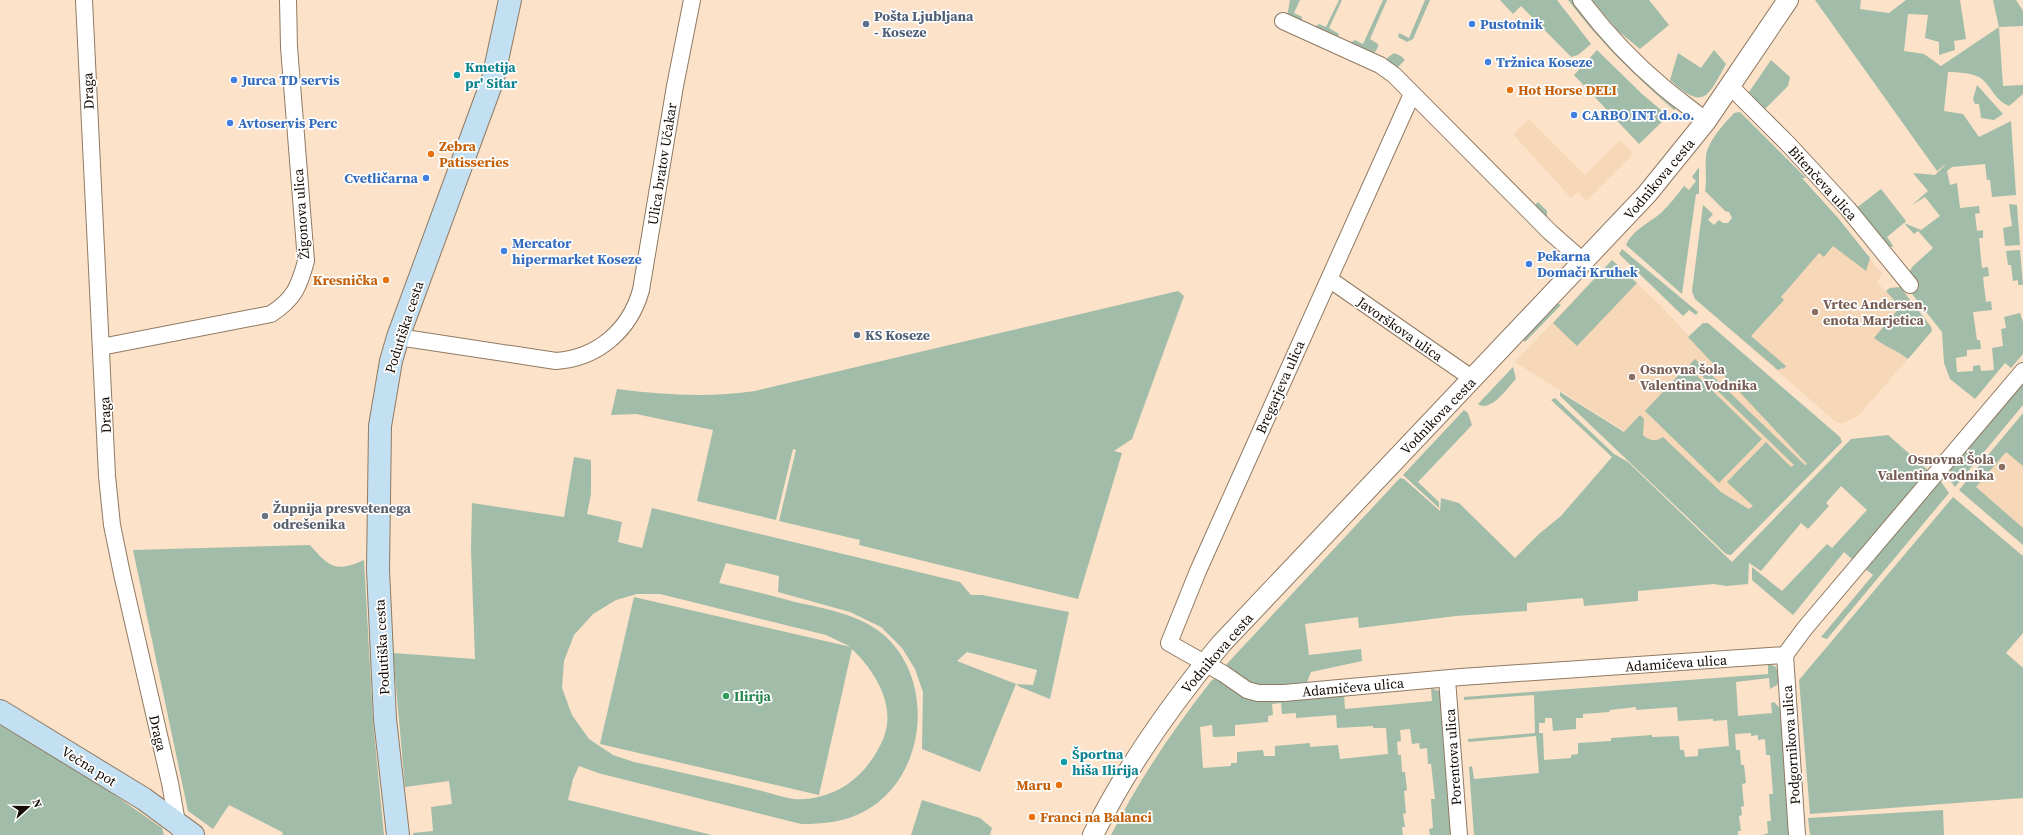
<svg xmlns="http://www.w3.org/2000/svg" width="2023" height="835" font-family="'Source Serif 4',serif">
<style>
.built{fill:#f6d7b8}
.green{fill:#a1bca8;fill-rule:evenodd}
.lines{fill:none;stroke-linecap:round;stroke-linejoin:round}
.minor-casing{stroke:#907a63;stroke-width:18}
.tertiary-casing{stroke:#907a63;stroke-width:22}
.secondary-casing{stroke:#907a63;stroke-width:24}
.minor{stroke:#fff;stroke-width:16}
.tertiary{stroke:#fff;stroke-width:20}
.secondary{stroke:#c2e0f2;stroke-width:22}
.service-dot{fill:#5c6f8a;stroke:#fff;stroke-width:1.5}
.shop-dot{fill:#3f7fe0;stroke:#fff;stroke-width:1.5}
.culture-dot{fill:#0f9aa8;stroke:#fff;stroke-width:1.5}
.food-dot{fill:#e8710a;stroke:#fff;stroke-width:1.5}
.education-dot{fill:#8d6e63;stroke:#fff;stroke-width:1.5}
.worship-dot{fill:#6b7280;stroke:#fff;stroke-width:1.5}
.leisure-dot{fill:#2e9e5b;stroke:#fff;stroke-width:1.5}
.labels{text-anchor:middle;stroke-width:3.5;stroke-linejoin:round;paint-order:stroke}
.service-label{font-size:14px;font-weight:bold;fill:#4e5e75;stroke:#fff;text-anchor:start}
.shop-label{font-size:14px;font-weight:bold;fill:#366cbe;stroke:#fff;text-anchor:start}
.culture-label{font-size:14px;font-weight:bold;fill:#0d838f;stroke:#fff;text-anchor:start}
.food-label{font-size:14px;font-weight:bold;fill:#c56008;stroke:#fff;text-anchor:start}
.street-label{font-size:14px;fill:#130b04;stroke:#fff}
.education-label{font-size:14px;font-weight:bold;fill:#785e54;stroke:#fff;text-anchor:start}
.worship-label{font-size:14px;font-weight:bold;fill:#5b616d;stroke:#fff;text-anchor:start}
.leisure-label{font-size:14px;font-weight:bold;fill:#27864d;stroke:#fff;text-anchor:start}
</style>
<rect width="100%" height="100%" fill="#fbe2c8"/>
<!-- built -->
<path class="built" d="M1529 119 1585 175 1620 140 1633 154 1586 201 1578 192 1571 198 1513 134Z
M1838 218 1882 274 1877 283 1886 291 1890 288 1900 287 1931 325 1932 331 1858 416 1844 423H1837L1695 299 1692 291V285Z
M1612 260 1659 304 1811 468 1763 518 1515 362Z
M2023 417V542L1962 489Z"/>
<!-- green -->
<path class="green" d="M1290 0H1300L1294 13 1302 17V22L1287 17Z
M1339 0H1342L1329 28 1339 34 1337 38 1315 28 1316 26 1319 24 1326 27Z
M1383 0H1387L1370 39 1378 44V47L1374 54 1351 45V42L1355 40 1363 44Z
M1425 0H1430L1413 39 1407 42 1398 37 1399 33 1409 38Z
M1500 0H1557L1591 44 1578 55 1571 57 1521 6 1513 14Z
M1568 0H1573L1586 17 1677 107 1674 110C1635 76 1599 41 1568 0Z
M1592 0H1649L1669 25 1640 49 1617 30Z
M1815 0H1861L1860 9 1889 13 1906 0H1960L1966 39 1954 41 1955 50 1939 55V42L1925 38 1928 15 1908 14 1904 51 1924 54 1941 66 1999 27 1993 0H2016L2023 11V29V26L1999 27 2003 86 2023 85V94L2009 106C1995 100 1993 89 1982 79 1975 73 1958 72 1948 72L1944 111 1963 114 1979 137 2011 121 2016 195 1992 197 1990 180H1987L1985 164 1952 167 1947 171 1950 185 1957 183 1960 208 1979 206 1980 213 1975 214 1977 231 1983 230V238H1979L1982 268 1988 267 1989 276 1983 277 1986 302 1991 301 1992 310 1973 312 1977 340H1980L1981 349 1967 350V356L1956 358 1957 372 1973 371V366L1980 365 1981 371 1994 370 1992 348 2003 346 2001 329 2006 328 2004 317 2020 313 2023 322V354L2011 368 2005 363 1975 399 1950 379 1944 363 1942 332 1912 294 1919 288 1908 275 1912 267 1933 248 1918 231 1914 234 1904 223 1887 237 1894 247 1884 245 1855 209 1881 189 1906 221 1904 223 1921 230 1940 216 1925 197 1912 205 1928 191 1913 173 1935 175 1947 163 1937 171Z
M1597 50 1641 93 1668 116 1639 144 1574 75Z
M1714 50 1726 64C1707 99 1703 110 1670 80L1678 53 1701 68Z
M1394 53 1401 56 1405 60 1397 68 1532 208 1538 202 1547 211V216L1541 217 1537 215 1387 61V58Z
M1771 60 1790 77 1788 86 1763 111 1747 95Z
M1977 85 2003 114 1994 120 1981 118 1979 104H1975L1973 99Z
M1740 112 1806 178H1802L1838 218 1870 258 1866 271 1833 246 1824 257 1819 253 1781 297 1784 300 1751 336 1786 366 1784 369 1782 368 1778 370 1695 299 1692 291 1703 205 1713 214 1708 220 1714 225 1719 220 1723 223H1728L1732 218 1729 212 1725 211 1705 191C1707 179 1705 168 1706 156 1708 141 1724 124 1734 113Z
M1699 167V194H1696L1682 294 1626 245C1633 229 1650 223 1662 212 1670 204 1677 195 1684 186L1689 190 1696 181 1692 177Z
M2009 204 2017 205 2020 245 2005 246 2003 228 2012 226Z
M1622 249 1698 312 1696 315 1689 310 1683 316 1619 254Z
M2020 250 2023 285H2018V280L2013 281 2011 265H2008L2006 251Z
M1612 260 1637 283 1577 346 1553 323Z
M1900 287 1931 327 1932 331 1908 359C1897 350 1885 347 1874 338L1900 307 1886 291 1890 288Z
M1178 291 1184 296 1132 439 1114 451 1122 453 1078 599 859 545 860 540 779 521 796 450 793 449 776 520 697 501 713 430 636 414 611 415 617 389C664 395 709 398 755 391Z
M1556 302 1561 305 1525 342 1521 338Z
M1703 323H1708L1840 437 1842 442 1731 555 1726 554 1560 396V392L1624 432 1640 415 1644 419 1643 435C1650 441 1655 442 1663 437L1721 492 1749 509 1753 506 1727 482 1766 442 1791 467 1794 465 1690 364 1695 359 1805 465 1807 464 1688 337Z
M1687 366 1762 439 1719 483 1645 411Z
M1513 367 1516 379C1507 388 1491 413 1478 404Z
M2023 380V405L1955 487 1946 475 1948 471Z
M1555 398 1614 454 1628 462 1732 562 1851 439 1888 435 1929 471 1852 559 1844 552 1793 615 1752 580V567L1782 591 1827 544 1832 548 1867 510 1841 486 1826 503 1829 506 1808 529 1801 523 1761 571 1749 563 1748 584 1726 586 1714 584 1638 591V601L1584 606 1583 598 1527 603V611L1456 616 1359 628 1358 617 1305 624 1309 655 1361 649 1362 661 1311 672 1307 682 1261 689 1223 668 1400 478 1404 479 1440 511 1441 498 1459 503 1515 558 1540 533 1561 516 1612 457 1551 400Z
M1464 410 1468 413 1472 425 1418 482 1439 502V508L1403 475Z
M2023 413V466L2006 452 1976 487 2023 528V545L1959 490Z
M574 457 591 460V494L587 514 622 522 618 542 642 548 652 508 960 582 971 595H982L1069 612 1050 699 1020 687 1016 684 980 772 922 749 923 692 915 669 902 648 881 627 850 612 778 592 779 576 726 563 719 583C744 589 770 595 795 602 826 609 860 614 885 636 936 682 926 778 865 811 845 822 823 824 801 824L598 773 579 766 573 779 568 800 712 835H413V833L433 831 431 807 452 804 449 781 405 787 393 653 475 659 471 549 472 503 564 517ZM637 594H660L826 635 851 647 634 597 600 744 819 795 852 649C875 671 896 705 884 737 870 771 843 796 805 799 791 801 772 793 758 790 717 780 675 771 634 762L613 755 589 739 572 715 562 688 564 661 574 635 593 614 616 600ZM967 652 1037 670 1033 685 1016 684 957 661Z
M1939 479 1949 493 1827 639 1821 637 1873 575 1864 568Z
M1953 497 2023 556V633L2006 653 2023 668V798L1810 814 1799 680Z
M310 545C329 567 336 573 364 560L373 721 384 835H283L282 832 229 805 213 829 188 811 133 550Z
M1768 663 1776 667 1779 680 1777 685 1770 689 1769 678 1736 682 1738 716 1772 713 1771 703 1774 702 1780 708 1791 835H1763L1768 833 1767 821H1771L1769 794H1773L1770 755H1766L1765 739 1758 740V735L1751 736V733L1735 734 1736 750H1740L1741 765H1744L1746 783 1742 784 1744 806 1741 807 1742 815 1739 816 1741 831H1738V835H1474L1469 767 1472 766 1474 779 1539 773 1536 736 1468 742V739L1535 733 1534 695 1464 700V697L1768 674ZM1636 707V710L1677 707 1678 721 1713 719V721L1727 720 1729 746 1698 749V756L1685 757 1684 750H1680L1679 736 1652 737V735L1611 738V741L1578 743V754L1571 755V758L1544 760 1543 733H1539V723H1545V718H1552L1553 731 1576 729V718H1583V714L1609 712 1610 710Z
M1216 678 1235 692 1258 702 1344 695 1345 709 1432 701 1431 688 1439 691 1441 694 1452 835H1430L1429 829 1433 828 1431 799H1435L1431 764H1428L1427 748 1420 749 1419 743 1412 744 1410 729 1400 730 1401 741 1397 742 1398 755H1401L1402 772H1405L1407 790 1404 791 1406 813 1403 814 1405 827H1402L1403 835H1111C1139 780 1174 728 1212 680ZM1281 703 1282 714 1296 713V718L1336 715 1337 728 1373 726V728H1386L1388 754 1340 759 1338 745 1310 747V743L1275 746V756H1264L1263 750 1237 752V763H1231V766L1203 768 1200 727 1212 725 1213 737 1235 736V725L1268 722V716L1273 715 1272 704Z
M0 721 93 780 162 828 164 835H0Z
M922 800 980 818 992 828 990 835H911Z
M1943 810 1944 835H1810L1808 818Z"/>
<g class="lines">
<!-- minor casing -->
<g class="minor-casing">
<path id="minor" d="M84 0 107 476 112 525 122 574 170 783 178 828
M1581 0C1605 32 1632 61 1663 87 1677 99 1692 109 1706 121
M1283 21 1380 65 1394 75 1550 232 1584 262
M1731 87 1789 145 1848 209 1910 285
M1412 94 1198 571 1169 643 1224 674 1247 690 1258 693H1284L1461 677 1785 655 1805 628 2023 371
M1329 279 1473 379
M398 337 556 361C598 358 630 330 641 290L675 86 692 0
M101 347 271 314C294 299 299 287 306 261L289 47 288 0
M1785 655 1797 835
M1447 679 1459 835"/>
</g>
<!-- tertiary casing -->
<g class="tertiary-casing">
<path id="tertiary" d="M1093 835C1127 766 1172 703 1221 644L1647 194 1706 121 1788 0"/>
</g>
<!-- secondary casing -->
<g class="secondary-casing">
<path id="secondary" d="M0 711 144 799 193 835
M398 835 385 719 378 570 380 426 391 361 398 337 493 79 510 0"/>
</g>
<!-- minor -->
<use href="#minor" class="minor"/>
<!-- tertiary -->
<use href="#tertiary" class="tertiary"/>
<!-- secondary -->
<use href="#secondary" class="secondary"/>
</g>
<!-- markers -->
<g class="service-dot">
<circle cx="866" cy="24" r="4"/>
<circle cx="857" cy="335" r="4"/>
</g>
<g class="shop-dot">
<circle cx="1472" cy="24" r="4"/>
<circle cx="1488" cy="62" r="4"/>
<circle cx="234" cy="80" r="4"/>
<circle cx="1574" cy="115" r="4"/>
<circle cx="230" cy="123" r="4"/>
<circle cx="426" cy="178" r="4"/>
<circle cx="504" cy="251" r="4"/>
<circle cx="1529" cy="264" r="4"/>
</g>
<g class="culture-dot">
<circle cx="457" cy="75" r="4"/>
<circle cx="1064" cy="762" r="4"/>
</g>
<g class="food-dot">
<circle cx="1510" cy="90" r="4"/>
<circle cx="431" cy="154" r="4"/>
<circle cx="386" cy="280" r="4"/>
<circle cx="1059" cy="785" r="4"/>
<circle cx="1032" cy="817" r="4"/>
</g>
<g class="education-dot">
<circle cx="1815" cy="312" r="4"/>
<circle cx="1632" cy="377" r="4"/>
<circle cx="2002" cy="467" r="4"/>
</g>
<circle class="worship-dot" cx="265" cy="516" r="4"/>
<circle class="leisure-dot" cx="726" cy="696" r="4"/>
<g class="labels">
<!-- service labels -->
<g class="service-label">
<text x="874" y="21">Pošta Ljubljana<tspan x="874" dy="16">- Koseze</tspan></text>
<text x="865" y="340">KS Koseze</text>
</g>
<!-- shop labels -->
<g class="shop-label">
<text x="1480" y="29">Pustotnik</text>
<text x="1496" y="67">Tržnica Koseze</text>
<text x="242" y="85">Jurca TD servis</text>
<text x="1582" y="120">CARBO INT d.o.o.</text>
<text x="238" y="128">Avtoservis Perc</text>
<text x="418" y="183" text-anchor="end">Cvetličarna</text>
<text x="512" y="248">Mercator<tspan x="512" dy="16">hipermarket Koseze</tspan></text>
<text x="1537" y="261">Pekarna<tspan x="1537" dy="16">Domači Kruhek</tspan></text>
</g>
<!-- culture labels -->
<g class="culture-label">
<text x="465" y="72">Kmetija<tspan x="465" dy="16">pr' Sitar</tspan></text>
<text x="1072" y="759">Športna<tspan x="1072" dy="16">hiša Ilirija</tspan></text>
</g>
<!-- food labels -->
<g class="food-label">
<text x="1518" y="95">Hot Horse DELI</text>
<text x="439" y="151">Zebra<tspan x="439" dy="16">Patisseries</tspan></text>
<text x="378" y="285" text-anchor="end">Kresnička</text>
<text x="1051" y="790" text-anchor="end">Maru</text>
<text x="1040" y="822">Franci na Balanci</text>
</g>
<!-- street labels -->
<g class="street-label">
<text transform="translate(88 91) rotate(-92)" y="5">Draga</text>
<text transform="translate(662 164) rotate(-81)" y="5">Ulica bratov Učakar</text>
<text transform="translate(1659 179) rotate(-50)" y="5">Vodnikova cesta</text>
<text transform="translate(1823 183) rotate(48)" y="5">Bitenčeva ulica</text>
<text transform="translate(301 214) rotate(-94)" y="5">Žigonova ulica</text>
<text transform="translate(404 327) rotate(-72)" y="5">Podutiška cesta</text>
<text transform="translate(1400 329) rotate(35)" y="5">Javorškova ulica</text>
<text transform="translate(1280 387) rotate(-66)" y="5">Bregarjeva ulica</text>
<text transform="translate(105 415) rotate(-93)" y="5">Draga</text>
<text transform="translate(1438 416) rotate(-46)" y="5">Vodnikova cesta</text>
<text transform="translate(382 647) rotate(-93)" y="5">Podutiška cesta</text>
<text transform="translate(1217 653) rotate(-49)" y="5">Vodnikova cesta</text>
<text transform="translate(1676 663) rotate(-4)" y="5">Adamičeva ulica</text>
<text transform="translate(1353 687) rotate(-5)" y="5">Adamičeva ulica</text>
<text transform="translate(158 733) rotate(77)" y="5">Draga</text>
<text transform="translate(1791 745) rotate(-94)" y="5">Podgornikova ulica</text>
<text transform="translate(1453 757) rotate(-94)" y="5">Porentova ulica</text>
<text transform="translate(89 766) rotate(32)" y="5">Večna pot</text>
</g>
<!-- education labels -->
<g class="education-label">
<text x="1823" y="309">Vrtec Andersen,<tspan x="1823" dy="16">enota Marjetica</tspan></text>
<text x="1640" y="374">Osnovna šola<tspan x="1640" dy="16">Valentina Vodnika</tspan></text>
<text x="1994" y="464" text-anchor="end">Osnovna Šola<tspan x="1994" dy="16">Valentina vodnika</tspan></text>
</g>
<!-- worship labels -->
<g class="worship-label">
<text x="273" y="513">Župnija presvetenega<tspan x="273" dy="16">odrešenika</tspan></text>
</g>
<!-- leisure labels -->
<g class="leisure-label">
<text x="734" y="701">Ilirija</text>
</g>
</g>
<!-- north arrow -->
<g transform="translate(28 807) rotate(69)" stroke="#ffffff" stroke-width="3" paint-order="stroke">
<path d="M0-3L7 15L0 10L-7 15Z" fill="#130b04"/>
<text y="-6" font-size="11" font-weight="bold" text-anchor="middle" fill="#130b04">N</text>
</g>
</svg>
